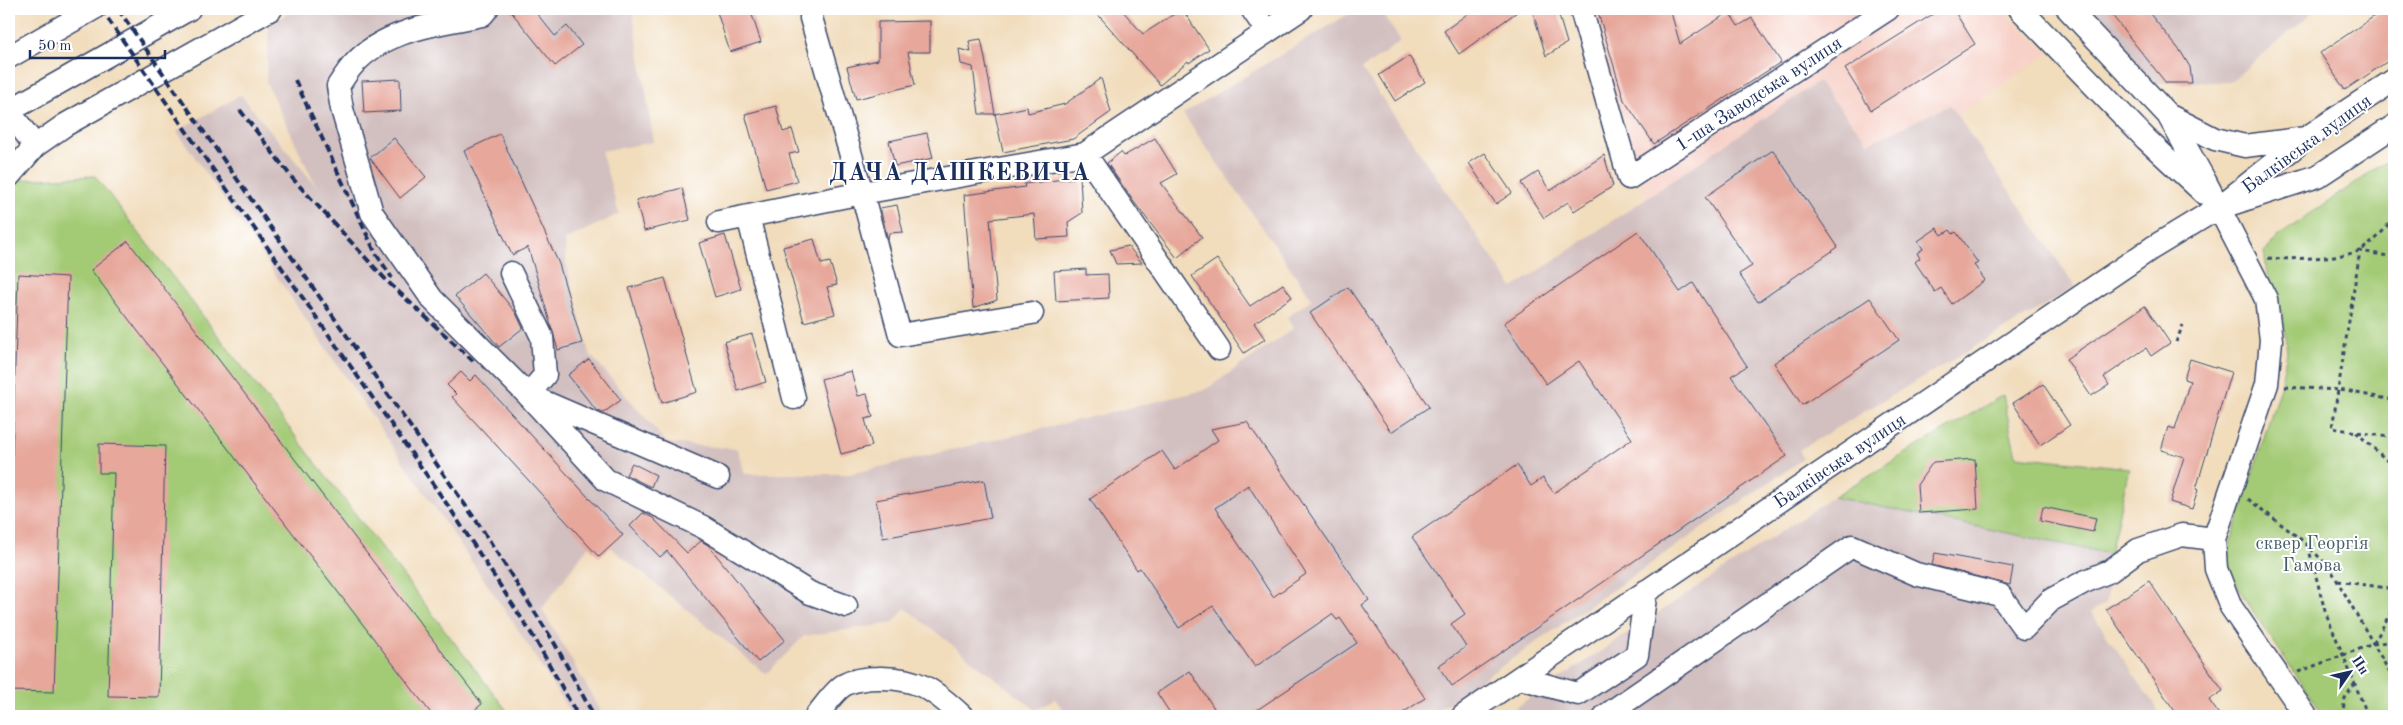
<svg xmlns="http://www.w3.org/2000/svg" width="2403" height="725" font-family="'Old Standard TT',serif">
<style>
.built{fill:#f7d1c8}
.industrial{fill:#d2bfc0}
.green{fill:#a3ca75;stroke:#5f7c6a}
.building{fill:#e7a79b;fill-rule:evenodd}
.lines{fill:none;stroke-linecap:round;stroke-linejoin:round}
.minor-casing{stroke:#3b496c;stroke-width:25}
.path{stroke:#3b496c;stroke-width:3;stroke-dasharray:4 4;stroke-linecap:butt}
.minor{stroke:#fff;stroke-width:22}
.rail{stroke:#1b2f5e;stroke-width:4;stroke-dasharray:8 4;stroke-linecap:butt}
.labels{text-anchor:middle;stroke-width:4;stroke-linejoin:round;paint-order:stroke}
.street-label{font-size:19px;fill:#1b2f5e;stroke:#fff}
.park-label{font-size:19px;fill:#445e65;stroke:#fff}
.district-label{font-size:24px;font-weight:bold;letter-spacing:1px;fill:#1b2f5e;stroke:#fff}
</style>
<rect width="100%" height="100%" fill="#fff"/>
<filter id="ink" filterUnits="userSpaceOnUse"><feTurbulence type="fractalNoise" baseFrequency=".02" numOctaves="2"/><feDisplacementMap in="SourceGraphic" scale="10" xChannelSelector="R" yChannelSelector="G"/><feConvolveMatrix kernelMatrix="1 2 1 2 8 2 1 2 1" color-interpolation-filters="sRGB"/></filter>
<filter id="wash" filterUnits="userSpaceOnUse"><feTurbulence type="fractalNoise" baseFrequency=".0096" numOctaves="4" result="noise"/><feDisplacementMap in="SourceGraphic" scale="20" xChannelSelector="R" yChannelSelector="G"/><feGaussianBlur stdDeviation="1.12" result="paint"/><feColorMatrix in="noise" values="0 0 0 0 0 0 0 0 0 0 0 0 0 0 0 0 0 1.4 0 .05"/><feComposite in="paint" operator="in"/></filter>
<g filter="url(#wash)">
<rect width="100%" height="100%" fill="#f1dcbb"/>
<!-- built -->
<path class="built" d="M1589 9H1999L2049 53 1957 116 1949 105 1869 143 1818 83 1647 198Z"/>
<!-- industrial -->
<path class="industrial" d="M295 9H632L654 142 601 151 619 214 565 240 566 263 589 353 667 443 737 449 745 474H850L1205 390 1293 329 1287 317 1312 299 1183 114 1357 9H1379L1401 41 1362 69 1513 288 1818 82 1869 143 1950 105 2076 287 1799 450 1803 459 1429 716H1068L1055 699 1036 710 905 608 893 623 804 636 766 674 610 547 599 557 590 544 542 609 604 716H572L515 625 177 131 241 95 316 186 266 82 269 25Z
M2090 9H2317L2230 82 2149 83Z
M1833 497 2110 554 2106 603 2091 612 2162 716H1503Z"/>
<!-- green -->
<path class="green" d="M2394 156V716H2324L2246 601 2234 579 2229 567 2228 552 2232 538 2280 387 2287 352 2283 316 2267 274 2264 252 2277 237Z
M95 176 511 716H9V352L12 180Z
M2003 395 2016 456 2129 468 2110 554 1833 497Z"/>
<g id="blocks">
<!-- building -->
<path class="building" d="M509 9H533L555 36 567 26 582 45 555 66Z
M716 9H750L761 42 730 52Z
M1093 9H1121L1143 34 1182 9 1209 49 1189 63 1188 61 1160 85Z
M1474 9H1521L1459 54 1444 31Z
M1532 9H1557L1567 43 1546 56Z
M1597 9H1670L1680 44 1729 12 1738 26 1752 18 1781 62 1654 144 1624 100Z
M1941 9H1953L1975 44 1871 110 1845 69Z
M2107 9H2146L2181 52 2190 67 2192 83H2166Z
M2385 9H2394V57L2345 90 2320 53Z
M930 21V52H908L915 85 856 99 847 67 878 60V22Z
M981 39 985 59 995 114H979L973 67 961 64 959 49 971 52 969 41Z
M1409 56 1425 82 1395 101 1379 75Z
M1101 78 1111 112 1073 139 1003 152 995 114 1027 107 1028 113 1065 104Z
M400 79 401 111 364 113 362 81Z
M776 106 783 132 792 129 799 152 789 154 797 181 766 189 745 114Z
M927 133 933 158 895 166 889 141Z
M500 134 559 264 582 343 558 350 528 247 512 255 464 151Z
M394 138 426 177 400 198 370 158Z
M1155 138 1177 174 1161 183 1202 237 1177 258 1134 202 1107 163 1121 152 1124 156Z
M1773 150 1838 247 1758 302 1739 274 1752 266 1705 197Z
M1485 153 1512 193 1496 204 1469 163Z
M1604 155 1613 186 1574 211 1568 202 1544 218 1521 183 1538 172 1550 191Z
M1080 177 1082 213 1068 222 1069 237 1036 239 1034 214 990 219 997 300 973 308 964 195 1025 187 1024 184Z
M682 188 690 220 644 231 636 200Z
M897 205 903 232 889 233 888 240 880 208Z
M1937 228 1942 235 1950 230 1953 234 1956 232 1978 263 1974 265 1985 280 1952 304 1941 288 1935 292 1915 262 1920 258 1917 253 1923 249 1918 241Z
M1638 231 1680 292 1693 283 1747 366 1731 376 1787 456 1452 686 1438 666 1466 647 1451 624 1465 614 1412 537 1517 465 1531 486 1543 478 1554 493 1632 439 1579 361 1546 384 1504 323Z
M725 235 741 289 715 297 699 243Z
M814 239 821 264 830 262 837 285 827 287 835 314 804 322 783 247Z
M128 241 482 704 467 716H433L91 270Z
M1128 246 1142 263 1116 264 1110 250Z
M1217 259 1250 306 1283 284 1292 297 1254 323 1265 339 1244 353 1192 276Z
M1086 269V275L1108 274 1109 298 1056 301 1054 271Z
M483 273 516 313 523 328 499 347 455 296Z
M18 274 68 277 54 692 9 691V547Z
M665 278 697 392 662 403 629 288Z
M1348 287 1429 407 1391 432 1310 313Z
M1870 298 1899 340 1802 405 1774 363Z
M2145 306 2170 343 2151 356 2146 348 2104 377 2109 385 2091 396 2066 359Z
M752 334 766 382 738 391 724 342Z
M589 359 621 400 603 413 596 410 568 375Z
M2190 359 2231 372 2196 489 2198 490 2192 509 2170 502 2184 457 2161 450 2168 427 2175 429 2190 381 2184 379Z
M851 371 858 396 867 394 873 417 865 419 872 446 841 454 821 379Z
M461 372 470 381 476 375 623 535 599 557 452 397 456 394 447 385Z
M2043 384 2070 425 2040 445 2013 403Z
M1247 422 1369 600 1362 605 1425 698 1398 716H1248L1357 643 1340 618 1337 620 1332 614 1255 667 1213 606 1179 628 1140 568 1137 570 1090 499 1162 451 1175 470 1218 440 1211 429ZM1248 485 1306 574 1273 597 1215 508Z
M99 444 165 446 159 697 108 696 114 473H99Z
M1975 459 1978 509 1919 513 1917 485 1933 462Z
M632 463 656 475 651 487 626 475Z
M984 480 991 518 883 538 876 500Z
M2043 507 2096 518 2093 532 2040 521Z
M643 513 653 518 687 553 701 541 708 545 785 640 758 662 667 551 660 557 630 526Z
M1935 553 2013 567 2010 585 1932 565Z
M2149 581 2223 691 2209 700 2220 716H2178L2106 609Z
M1190 671 1219 716H1172L1157 693Z"/>
</g>
</g>
<g filter="url(#ink)">
<use href="#blocks" fill-opacity="0" stroke="#3b496c" stroke-width="1"/>
<g class="lines">
<!-- minor casing -->
<g class="minor-casing">
<path id="minor" d="M487 9 482 15C439 24 385 29 354 64 348 70 343 79 338 86L342 109 372 213 432 299 528 395 718 477
M812 9 811 18 862 193 900 335 1032 313
M1252 9 1267 31
M1581 9 1629 178 1888 9
M2020 9 2146 139 2204 193
M2068 9 2168 115 2205 181 2266 299 2271 340 2267 384 2214 539 2216 569 2231 607 2306 716
M9 57 93 9
M9 111 189 9
M9 111 35 146
M2168 115 2215 139 2245 146 2306 138
M1085 154 1219 349
M9 176 35 146 65 125 271 9
M2231 204 2318 176 2394 126
M748 216 794 398
M719 222 862 193 1085 154 1301 9
M511 273 542 337 545 375 528 395 606 480 703 527 810 593 846 606
M1520 678 1578 694 1637 655 1646 591
M816 716C824 707 834 691 844 685 853 680 868 678 878 678 917 677 934 690 962 716
M1463 716 2152 248 2218 208 2306 138 2394 80
M1605 716 1852 546 1916 574 2000 595 2024 628 2051 600 2084 582 2110 571 2138 550 2182 535 2214 539"/>
</g>
<!-- path -->
<path class="path" d="M2394 257 2360 251 2332 428 2394 438
M2268 258C2286 260 2346 258 2361 250 2375 242 2385 229 2394 217
M2176 342 2183 325
M2285 387 2340 390 2394 400
M2356 432 2394 467
M2248 499 2303 541 2330 568 2394 680
M2308 546 2325 611 2368 716
M2338 581 2394 589
M2374 643 2394 606
M2298 672 2373 644 2394 641
M2342 716 2345 698 2355 683"/>
<!-- minor -->
<use href="#minor" class="minor"/>
<!-- rail -->
<path class="rail" d="M101 9 451 510 535 639 578 716
M118 9 482 529 555 644 594 716
M295 80 375 252 392 278
M240 110 293 179 388 282 473 361"/>
</g>
</g>
<g class="labels">
<!-- street labels -->
<g class="street-label">
<text transform="translate(1758 93) rotate(-33)" y="7">1-ша Заводська вулиця</text>
<text transform="translate(2306 143) rotate(-36)" y="7">Балківська вулиця</text>
<text transform="translate(1839 460) rotate(-34)" y="7">Балківська вулиця</text>
</g>
<!-- park labels -->
<g class="park-label">
<text x="2312" y="549">сквер Георгія<tspan x="2312" dy="22">Гамова</tspan></text>
</g>
<!-- district labels -->
<g class="district-label">
<text x="960" y="180">ДАЧА ДАШКЕВИЧА</text>
</g>
</g>
<!-- margin -->
<rect width="2403" height="725" fill="none" stroke="#fff" stroke-width="30"/>
<!-- north arrow -->
<g transform="translate(2350 672) rotate(56)" stroke="#ffffff" stroke-width="4" paint-order="stroke">
<path d="M0-4L9 19L0 12L-9 19Z" fill="#1b2f5e"/>
<text y="-8" font-size="14" font-weight="bold" text-anchor="middle" fill="#1b2f5e">Пн</text>
</g>
<!-- scale -->
<path d="M30 50v8h135v-8" fill="none" stroke="#1b2f5e" stroke-width="2.5"/>
<text x="38" y="50" font-size="15" fill="#1b2f5e" stroke="#ffffff" stroke-width="4" paint-order="stroke">50 m</text>
</svg>
